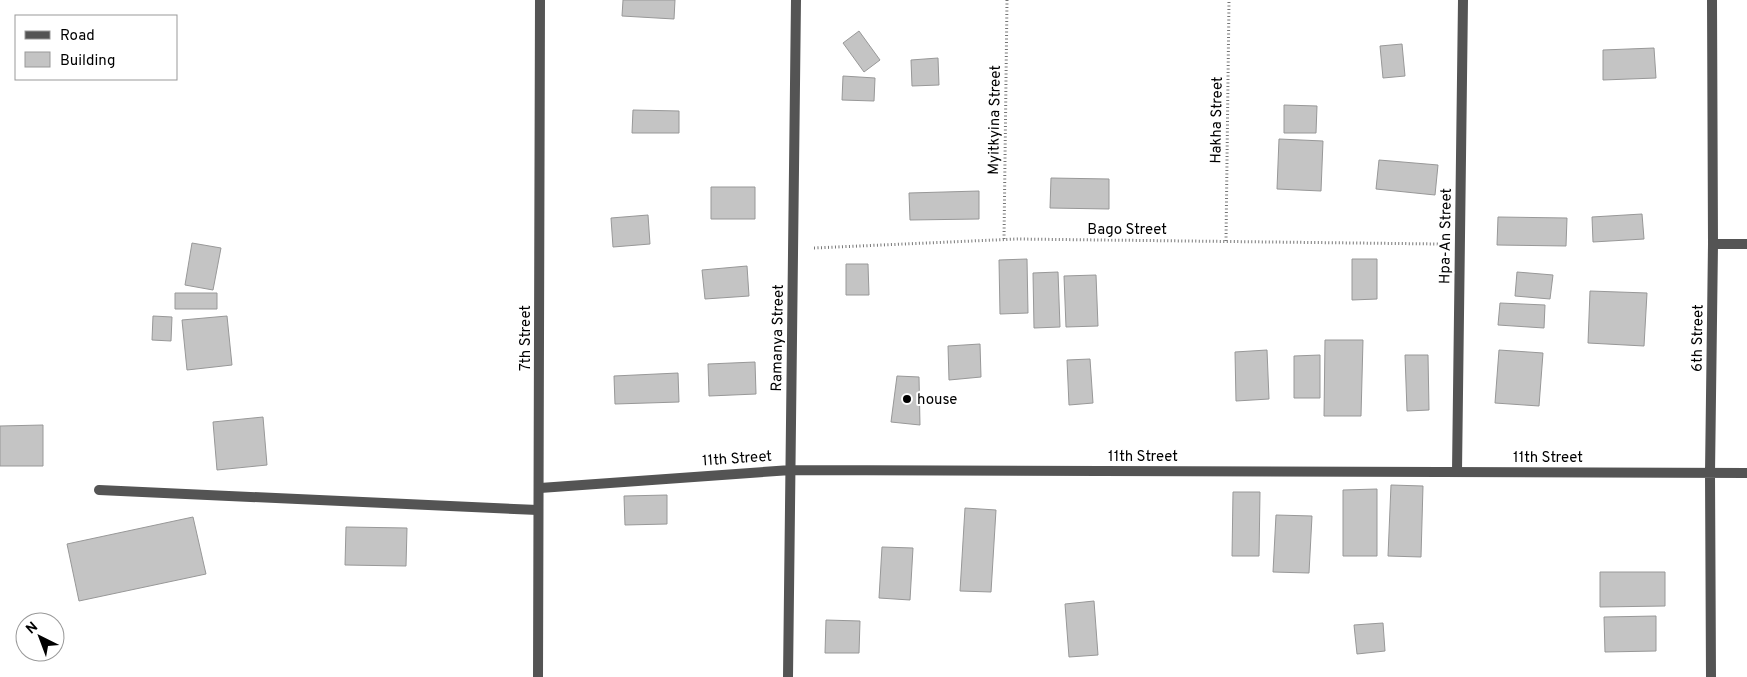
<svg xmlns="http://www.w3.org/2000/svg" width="1747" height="677" font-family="Overpass,sans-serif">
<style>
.building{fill:#c4c4c4;stroke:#989898}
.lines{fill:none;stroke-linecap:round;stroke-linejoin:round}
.path{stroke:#767676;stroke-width:3;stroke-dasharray:1 2.5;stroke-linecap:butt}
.service{stroke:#545454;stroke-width:10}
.minor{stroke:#545454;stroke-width:10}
.tertiary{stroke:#545454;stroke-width:10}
.poi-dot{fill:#000;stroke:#fff;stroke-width:2}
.labels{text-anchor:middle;stroke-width:4;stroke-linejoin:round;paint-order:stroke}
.street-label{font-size:15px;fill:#000;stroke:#fff}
.poi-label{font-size:15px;fill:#000;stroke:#fff;text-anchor:start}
</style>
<rect width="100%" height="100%" fill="#fff"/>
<!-- building -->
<path class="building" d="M623 0H675L674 19 622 16Z
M859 31 880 60 864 72 843 43Z
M1402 44 1405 76 1383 78 1380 46Z
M1654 48 1656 78 1603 80V50Z
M938 58 939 85 912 86 911 60Z
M843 76 875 78 874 101 842 100Z
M1284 105 1317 106 1316 133H1284Z
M633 110 679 111V133H632Z
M1279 139 1323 141 1321 191 1277 189Z
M1379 160 1438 165 1435 195 1376 189Z
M1051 178 1109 179V209L1050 208Z
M711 187H755V219H711Z
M979 191V219L910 220 909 193Z
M1642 214 1644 239 1593 242 1592 217Z
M648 215 650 244 613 247 611 218Z
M1498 217 1567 218 1566 246 1497 245Z
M192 243 221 248 213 290 185 285Z
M1027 259 1028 313 1000 314 999 260Z
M1352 259H1377V299L1352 300Z
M846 264H868L869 295H846Z
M747 266 749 296 705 299 702 270Z
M1058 272 1060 327 1034 328 1033 273Z
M1517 272 1553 275 1550 299 1515 296Z
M1096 275 1098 326 1066 327 1064 276Z
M1590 291 1647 293 1644 346 1588 343Z
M175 293H217V309H175Z
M1500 303 1545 305 1544 328 1498 325Z
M153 316 172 317 171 341 152 340Z
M227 316 232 365 187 370 182 320Z
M1325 340H1363L1361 416H1324Z
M980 344 981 377 949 380 948 346Z
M1267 350 1269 399 1236 401 1235 352Z
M1499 350 1543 353 1539 406 1495 403Z
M1320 355V398H1294V356Z
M1405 355H1428L1429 410 1407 411Z
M1090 359 1093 403 1069 405 1067 360Z
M755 362 756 394 709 396 708 364Z
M678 373 679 402 615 404 614 376Z
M897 376 919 377 920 425 891 422Z
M263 417 267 465 217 470 213 422Z
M43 425V466H0V426Z
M1391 485 1423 486 1421 557 1388 556Z
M1377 489V556H1343V490Z
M1233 492H1260L1259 556H1232Z
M667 495V524L625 525 624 496Z
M965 508 996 510 991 592 960 591Z
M1276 515 1312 516 1309 573 1273 572Z
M193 517 206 574 79 601 67 544Z
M346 527 407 528 406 566 345 565Z
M882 547 913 548 910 600 879 598Z
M1600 572H1665V606L1600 607Z
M1094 601 1098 655 1069 657 1065 604Z
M1656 616V651L1605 652 1604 617Z
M826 620 860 621 859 653H825Z
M1383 623 1385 651 1357 654 1354 625Z"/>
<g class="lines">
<!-- path -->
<path class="path" d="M1004 239 1007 0
M1226 241 1229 0
M814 248 1017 239 1440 244"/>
<!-- service -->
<path class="service" d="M99 490 538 510"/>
<!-- minor -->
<path class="minor" d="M1713 244H1747
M1457 472 1463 0
M540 488 791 470 1747 473
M788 677 796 0
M1711 677 1710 473 1713 244 1712 0"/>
<!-- tertiary -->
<path class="tertiary" d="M538 677 540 0"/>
</g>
<!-- markers -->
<circle class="poi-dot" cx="907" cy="399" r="5"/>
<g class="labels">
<!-- street labels -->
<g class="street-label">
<text transform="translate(994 120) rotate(-89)" y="5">Myitkyina Street</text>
<text transform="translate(1216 120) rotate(-89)" y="5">Hakha Street</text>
<text x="1127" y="234">Bago Street</text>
<text transform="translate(1445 236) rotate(-89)" y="5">Hpa-An Street</text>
<text transform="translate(525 338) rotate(-90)" y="5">7th Street</text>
<text transform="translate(777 338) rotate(-89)" y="5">Ramanya Street</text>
<text transform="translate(1697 338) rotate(-89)" y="5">6th Street</text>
<text x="1143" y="461">11th Street</text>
<text x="1548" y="462">11th Street</text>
<text transform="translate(737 458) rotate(-4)" y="5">11th Street</text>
</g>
<!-- poi labels -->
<g class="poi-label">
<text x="917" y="404">house</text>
</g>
</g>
<!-- legend -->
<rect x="15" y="15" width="162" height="65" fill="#ffffff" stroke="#999999"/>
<rect x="25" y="31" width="25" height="8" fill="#545454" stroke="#999999"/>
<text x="60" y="40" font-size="15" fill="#000000">Road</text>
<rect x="25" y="52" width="25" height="15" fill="#c4c4c4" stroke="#999999"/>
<text x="60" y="65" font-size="15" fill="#000000">Building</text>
<!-- north arrow -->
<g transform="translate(40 637) rotate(318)"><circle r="24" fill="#ffffff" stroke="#999999"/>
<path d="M0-4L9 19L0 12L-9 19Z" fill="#000000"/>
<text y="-8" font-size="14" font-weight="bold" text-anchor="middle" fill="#000000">N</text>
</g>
</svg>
